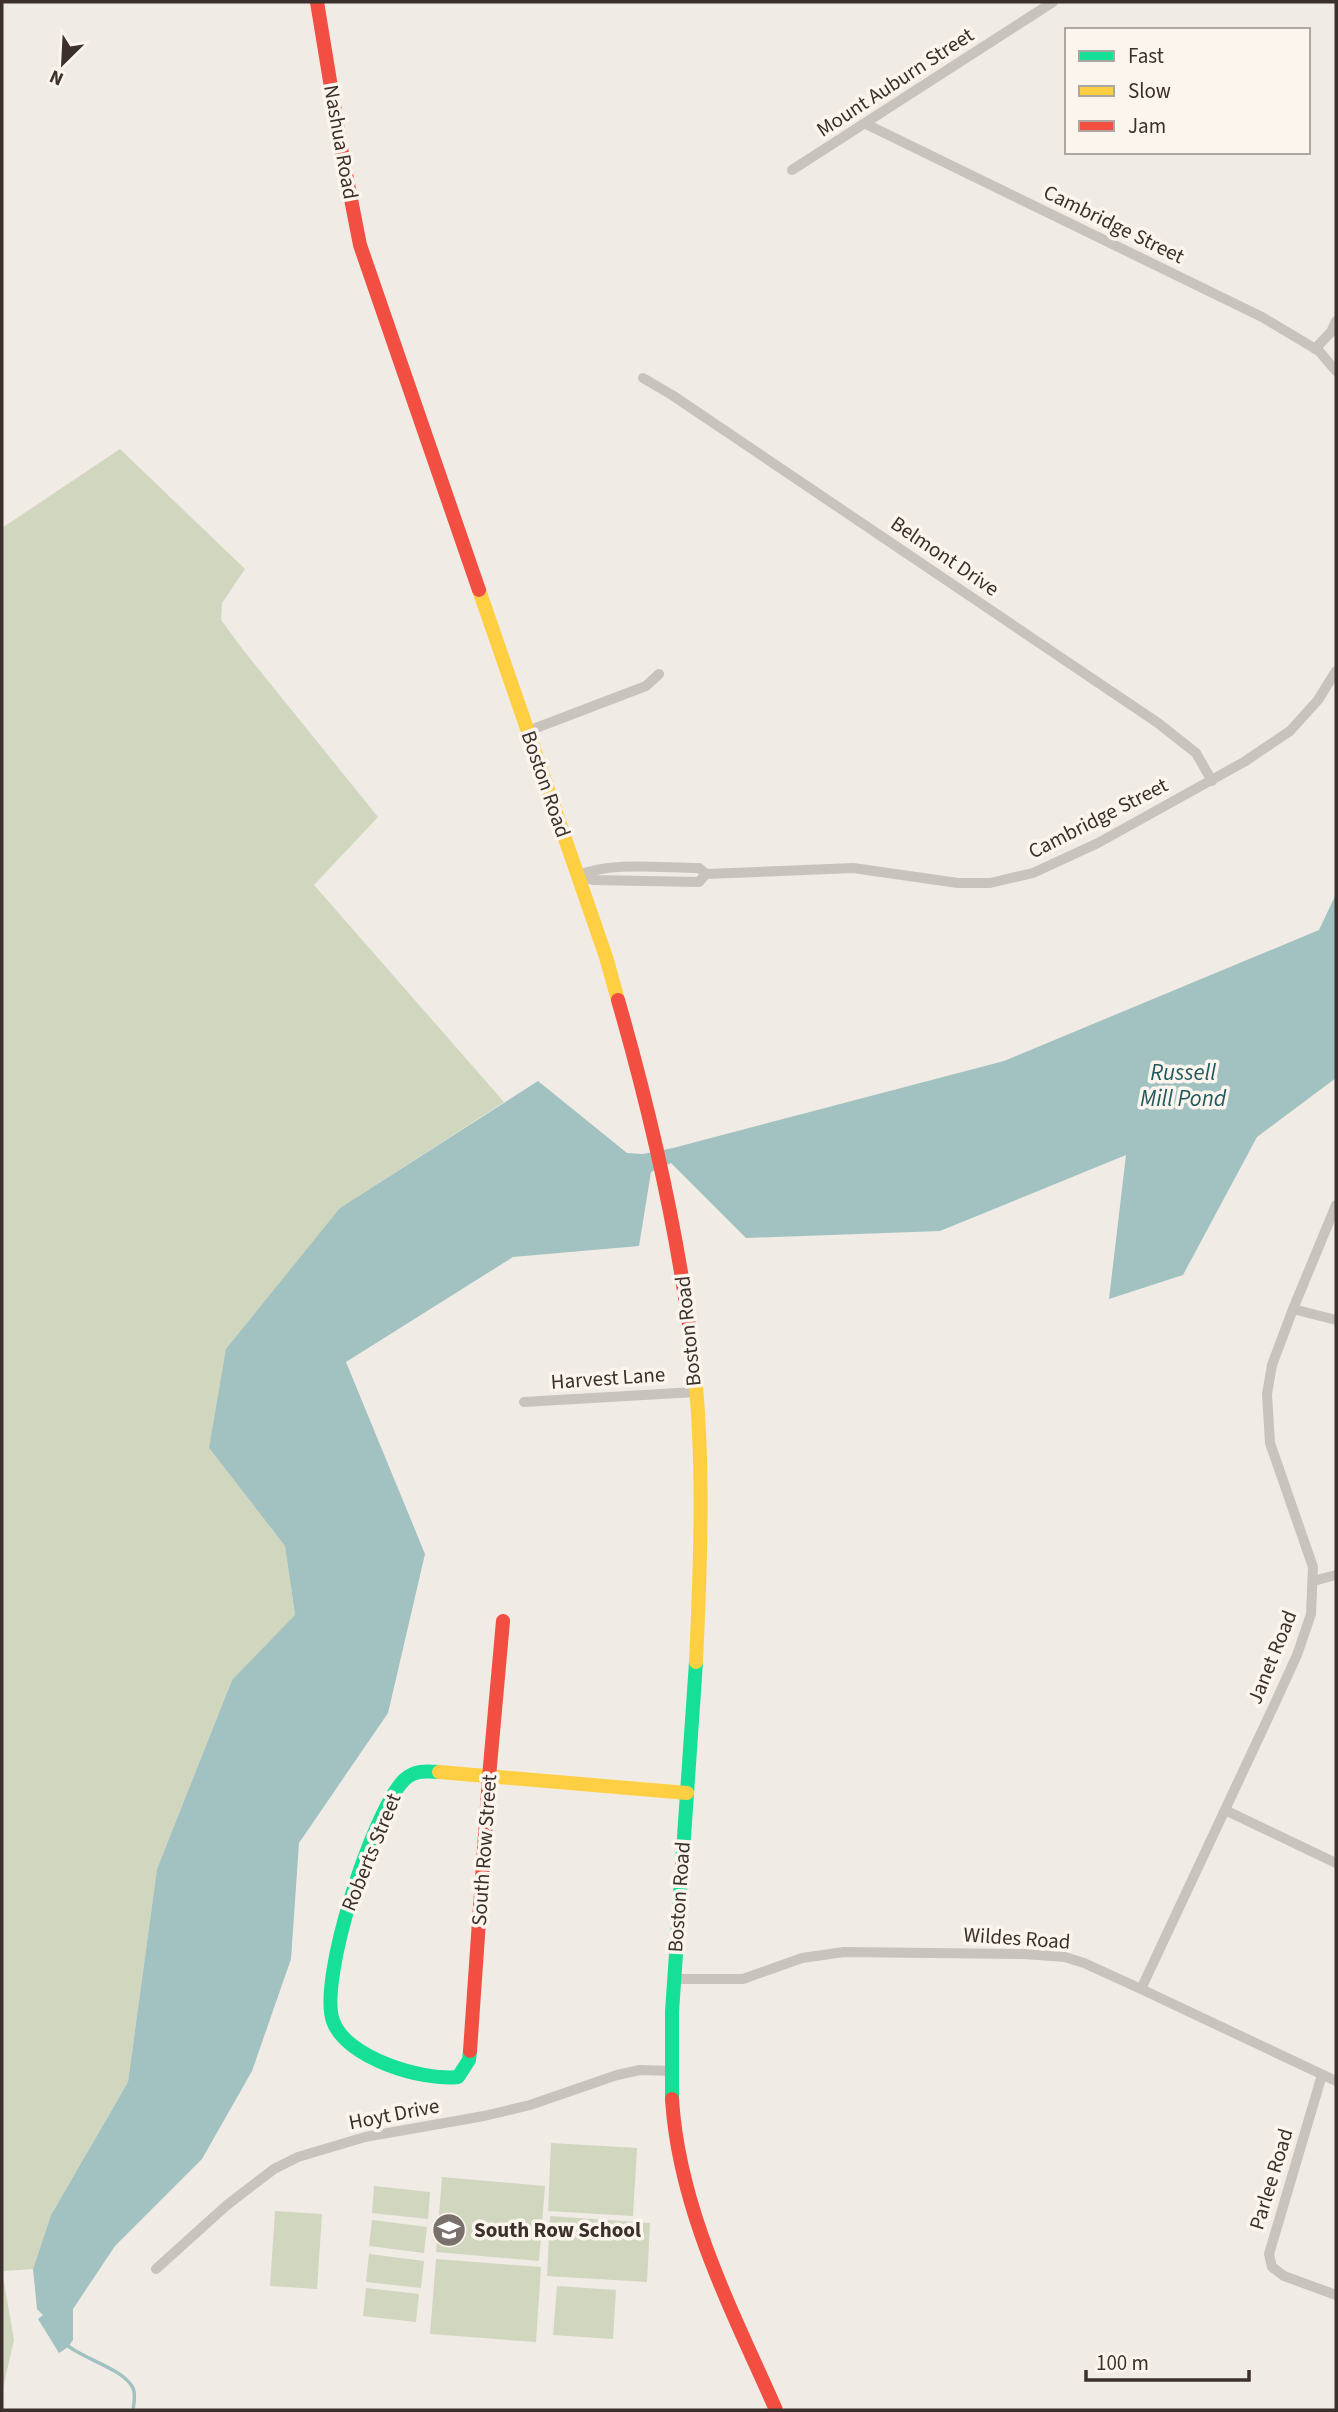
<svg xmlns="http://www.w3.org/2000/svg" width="1338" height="2412" font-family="'Source Sans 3',sans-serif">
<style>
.green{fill:#d1d6bf}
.water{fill:#a1c2c1}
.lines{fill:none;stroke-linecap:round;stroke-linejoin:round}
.stream{stroke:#a1c2c1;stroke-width:3.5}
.street{stroke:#c9c3be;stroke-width:10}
.fast{stroke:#16e098;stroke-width:14}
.slow{stroke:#ffcf43;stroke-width:14}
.jam{stroke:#f24e42;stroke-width:14}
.labels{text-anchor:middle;stroke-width:7;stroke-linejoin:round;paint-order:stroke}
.street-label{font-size:21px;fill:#3b302b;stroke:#fbf5ee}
.poi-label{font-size:21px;font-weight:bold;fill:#3b302b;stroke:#fbf5ee;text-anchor:start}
.water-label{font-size:23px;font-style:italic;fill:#1f5a5e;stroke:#fbf5ee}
</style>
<rect width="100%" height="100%" fill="#f0ebe5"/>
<!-- green -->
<path class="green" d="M120 449 245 569 222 603 221 620 244 651 378 817 314 885 504 1102 340 1208 209 1448 285 1546 295 1616 232 1680 157 1869 128 2082 51 2215 33 2269 2 2271 14 2340 2 2392V528Z
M551 2143 637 2148 633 2216 548 2211Z
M442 2177 545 2186 539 2261 436 2252Z
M374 2186 430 2192 428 2219 372 2213Z
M275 2211 322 2214 317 2289 270 2286Z
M550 2216 650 2223 647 2282 547 2276Z
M372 2220 427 2227 424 2253 369 2246Z
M369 2254 424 2261 421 2288 366 2282Z
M436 2259 541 2267 536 2342 430 2334Z
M557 2286 616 2290 613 2339 553 2335Z
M366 2288 419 2294 416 2322 363 2316Z"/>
<!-- water -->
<path class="water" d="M1336 894V1078L1257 1137 1183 1275 1109 1299 1126 1155 940 1231 746 1238 671 1163 651 1172 639 1246 513 1257 346 1362 425 1554 388 1713 299 1843 291 1959 252 2071 202 2159 115 2246 73 2309V2340L68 2347 59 2353 38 2319 43 2315 37 2309 33 2269 51 2215 128 2082 157 1869 232 1680 295 1615 285 1546 209 1448 226 1349 340 1208 538 1081 627 1153 643 1154 673 1148 1004 1061 1319 930Z"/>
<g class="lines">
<!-- stream -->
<path class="stream" d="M67 2345C83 2359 124 2369 133 2388 136 2395 134 2403 133 2410"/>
<!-- street -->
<path class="street" d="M866 124 1262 317 1319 351 1336 371
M792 170 1053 2
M1315 349 1331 332 1336 321
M643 378 672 395 1158 723 1196 753 1212 781
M528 731 646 686 659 674
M577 876C611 861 662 868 699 868L706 874 853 868 958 883H990L1033 873 1098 843 1244 762 1290 731 1318 700 1336 671
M577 876 593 880 699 882 706 874
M1293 1309 1336 1320
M524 1402 695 1392
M1313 1581 1336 1575
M1225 1810 1336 1863
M673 1979H743L802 1958 844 1952 1024 1954 1065 1957 1084 1963 1141 1989 1336 2081
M1141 1989 1276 1701 1297 1655 1311 1614 1313 1567 1270 1443 1267 1394 1272 1365 1293 1309 1336 1205
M1322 2075 1269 2254 1272 2267 1284 2276 1336 2295
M156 2269 227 2205 274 2169 298 2157 365 2137 484 2116 530 2105 617 2075 640 2070 672 2071"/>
<!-- fast -->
<path class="fast" d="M439 1772C427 1771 414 1770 404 1780 373 1811 318 1980 333 2021 346 2058 422 2081 458 2077L469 2060 470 2051
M672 2099V2012L696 1662"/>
<!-- slow -->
<path class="slow" d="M479 590 606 957 618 1000
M691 1339C705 1446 701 1554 696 1662
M439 1772 687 1793"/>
<!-- jam -->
<path class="jam" d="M317 2 341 148 360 245 479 590
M618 1000C650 1111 676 1224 691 1339
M470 2051 489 1777 503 1621
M672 2099C679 2210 732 2310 776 2410"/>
</g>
<!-- icons -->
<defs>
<g id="school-disc" transform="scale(1.75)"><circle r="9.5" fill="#7a716c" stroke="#fbf5ee"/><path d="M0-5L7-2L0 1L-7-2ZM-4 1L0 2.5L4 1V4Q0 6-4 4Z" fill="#fff"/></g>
</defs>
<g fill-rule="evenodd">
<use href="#school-disc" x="449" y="2230"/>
</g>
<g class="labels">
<!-- street labels -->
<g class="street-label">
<text transform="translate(895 82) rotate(-33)" y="7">Mount Auburn Street</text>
<text transform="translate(341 142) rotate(80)" y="7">Nashua Road</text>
<text transform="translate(1114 224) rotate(26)" y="7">Cambridge Street</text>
<text transform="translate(945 556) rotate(34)" y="7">Belmont Drive</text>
<text transform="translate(546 784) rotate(71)" y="7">Boston Road</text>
<text transform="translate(1098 818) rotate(-27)" y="7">Cambridge Street</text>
<text transform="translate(688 1331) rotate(-96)" y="7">Boston Road</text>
<text transform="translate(608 1378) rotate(-4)" y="7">Harvest Lane</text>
<text transform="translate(1272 1657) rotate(-68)" y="7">Janet Road</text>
<text transform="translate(484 1850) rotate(-86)" y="7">South Row Street</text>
<text transform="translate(371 1852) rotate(-68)" y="7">Roberts Street</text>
<text transform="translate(679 1897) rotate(-86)" y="7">Boston Road</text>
<text transform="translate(1017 1938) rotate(4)" y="7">Wildes Road</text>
<text transform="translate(394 2114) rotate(-11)" y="7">Hoyt Drive</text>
<text transform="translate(1271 2179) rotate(-73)" y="7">Parlee Road</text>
</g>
<!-- poi labels -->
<g class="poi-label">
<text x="474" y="2237">South Row School</text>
</g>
<!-- water labels -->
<g class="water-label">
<text x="1183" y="1080">Russell<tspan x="1183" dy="26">Mill Pond</tspan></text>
</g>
</g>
<!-- border -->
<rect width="1338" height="2412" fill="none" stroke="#3b302b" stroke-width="7"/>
<!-- legend -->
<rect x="1065" y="28" width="245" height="126" fill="#fbf5ee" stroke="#aea6a0" stroke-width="2"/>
<rect x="1079" y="51" width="35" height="10" fill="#16e098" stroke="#aea6a0" stroke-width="2"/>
<text x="1128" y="63" font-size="21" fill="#3b302b">Fast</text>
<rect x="1079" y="86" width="35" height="10" fill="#ffcf43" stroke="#aea6a0" stroke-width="2"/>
<text x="1128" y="98" font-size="21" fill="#3b302b">Slow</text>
<rect x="1079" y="121" width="35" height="10" fill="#f24e42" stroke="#aea6a0" stroke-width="2"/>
<text x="1128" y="133" font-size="21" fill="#3b302b">Jam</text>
<!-- north arrow -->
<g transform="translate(63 63) rotate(204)" stroke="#fbf5ee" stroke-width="5" paint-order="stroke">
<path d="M0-5L12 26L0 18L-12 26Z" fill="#3b302b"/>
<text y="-10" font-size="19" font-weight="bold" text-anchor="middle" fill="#3b302b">N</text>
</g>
<!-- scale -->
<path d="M1086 2370v10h163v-10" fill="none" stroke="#3b302b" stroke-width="3.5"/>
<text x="1096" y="2370" font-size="21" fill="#3b302b" stroke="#fbf5ee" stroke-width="5" paint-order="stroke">100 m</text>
</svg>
